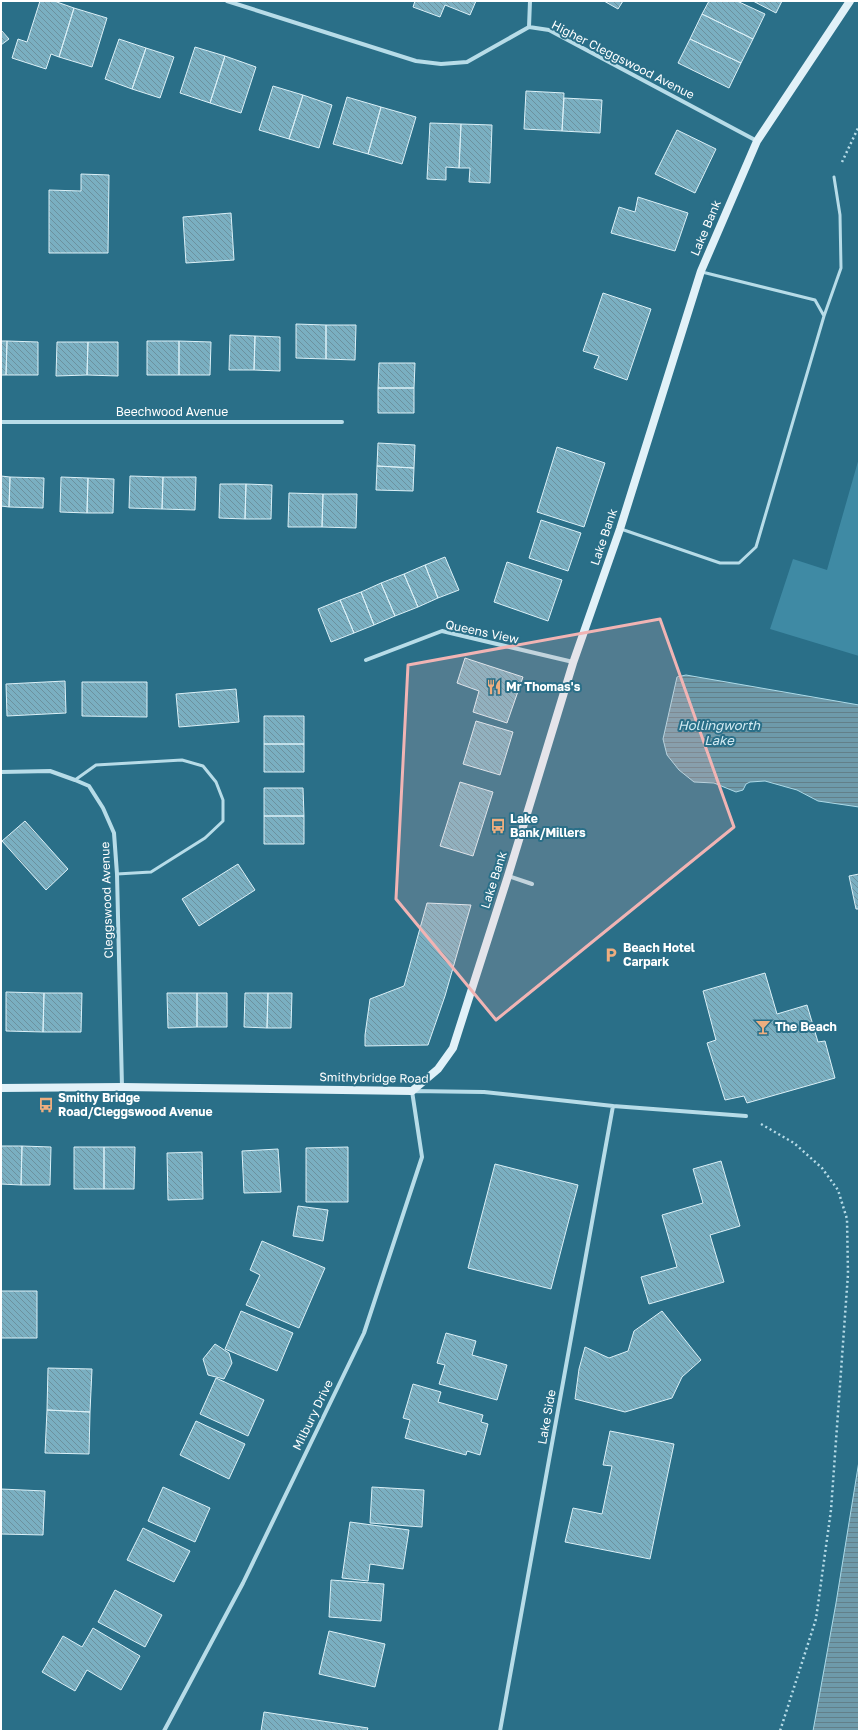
<svg xmlns="http://www.w3.org/2000/svg" width="860" height="1732" font-family="'Golos Text',sans-serif">
<style>
.garden{fill:#3f8aa4}
.water{fill:url(#water-rules);stroke:#acdae8}
.building{fill:url(#building-back-hatch);stroke:#dbf0f7}
.lines{fill:none;stroke-linecap:round;stroke-linejoin:round}
.path{stroke:#b7dce8;stroke-width:2.5;stroke-dasharray:2 3;stroke-linecap:butt}
.service{stroke:#b7dce8;stroke-width:3}
.minor{stroke:#b7dce8;stroke-width:4}
.secondary{stroke:#e1f1f8;stroke-width:8}
.marked{fill:#f1b4b4;fill-opacity:0.2;stroke:#f1b4b4;stroke-width:3;stroke-linejoin:round}
.labels{text-anchor:middle;stroke-width:4;stroke-linejoin:round;paint-order:stroke}
.street-label{font-size:12px;fill:#fff;stroke:#2a6f88}
.poi-label{font-size:12px;font-weight:bold;fill:#fff;stroke:#2a6f88;text-anchor:start}
.water-label{font-size:13px;font-style:italic;fill:#d2ebf3;stroke:#2a6f88}
</style>
<defs>
<pattern id="water-rules" width="6" height="5" patternUnits="userSpaceOnUse"><rect width="6" height="5" fill="#6e9aaa"/><path d="M0 2.5h6" fill="none" stroke="#627f89"/></pattern>
<pattern id="building-back-hatch" width="6" height="6" patternUnits="userSpaceOnUse"><rect width="6" height="6" fill="#7aafc1"/><path d="M-1 5l2 2M0 0l6 6M5-1l2 2" fill="none" stroke="#6c919e"/></pattern>
</defs>
<rect width="100%" height="100%" fill="#2a6f88"/>
<!-- garden -->
<path class="garden" d="M859 458V656L770 629 793 559 827 570Z"/>
<!-- water -->
<path class="water" d="M686 675 859 705V807L818 801 797 790 765 781 750 782 746 784 743 790 736 792 714 783 694 782 679 770 667 755 663 739 677 677Z
M859 1461V1731H813L836 1603Z"/>
<!-- building -->
<path class="building" d="M40 1H54L74 8 59 57 51 54 46 69 12 58 18 39 27 42Z
M415 1H476L470 15 445 5 440 17 413 7Z
M604 1H623L618 9Z
M709 1H737L765 14 753 39 702 14Z
M753 1H782L776 13Z
M74 8 107 18 92 67 59 57Z
M702 14 753 39 741 63 690 39Z
M1 30 9 39 1 45Z
M119 39 146 48 132 89 105 79Z
M690 39 741 63 729 88 678 63Z
M195 47 225 56 210 103 180 93Z
M146 48 174 57 160 98 132 89Z
M225 56 256 67 241 113 210 103Z
M273 86 303 95 289 139 259 130Z
M526 91 564 93 562 131 524 129Z
M303 95 332 105 319 148 289 139Z
M347 97 381 107 368 154 333 144Z
M564 98 602 100 600 133 562 131Z
M381 107 416 117 402 164 368 154Z
M430 123 461 124 459 168 446 167V180L427 179Z
M461 124 492 125 490 183 469 182 470 168H459Z
M677 130 716 149 695 193 655 174Z
M81 174 109 175 108 253H49V190L81 191Z
M638 197 688 213 675 251 611 233 619 207 635 212Z
M231 213 234 260 186 263 183 217Z
M603 293 651 309 627 380 594 368 599 356 583 351Z
M296 324 326 325V359L296 358Z
M326 325H356L355 360 326 359Z
M230 335 255 336 254 370H229Z
M255 336 280 337V371L254 370Z
M1 341H7L6 375H1Z
M7 341 38 342V375H6Z
M147 341H179V375H147Z
M179 341 211 342 210 375H179Z
M57 342H88L87 375 56 376Z
M88 342H118V376L87 375Z
M379 363H415L414 388H378Z
M378 388H414V413H378Z
M378 443 415 445 414 468 377 466Z
M557 447 605 463 584 527 537 512Z
M377 466 414 468 413 491 376 490Z
M1 476 10 477 9 507 1 506Z
M130 476 163 477 162 509 129 508Z
M10 477 44 478 43 508 9 507Z
M61 477 88 478 87 513 60 512Z
M163 477H196L195 510 162 509Z
M88 478 114 479 113 513H87Z
M220 484H246L245 519 219 518Z
M246 484 272 485 271 519H245Z
M289 493 323 494 322 527H288Z
M323 494H357L356 528 322 527Z
M541 520 581 533 568 571 529 558Z
M445 557 459 590 438 598 425 565Z
M507 562 562 580 548 621 494 602Z
M425 565 438 598 418 607 404 574Z
M404 574 418 607 395 616 381 583Z
M381 583 395 616 374 625 361 592Z
M361 592 374 625 354 633 340 600Z
M340 600 354 633 331 642 318 609Z
M465 658 523 677 507 723 473 712 479 691 457 683Z
M65 681 66 713 7 716 6 684Z
M82 682H147V717L82 716Z
M236 689 239 722 179 727 176 694Z
M264 716H304V744H264Z
M476 721 513 732 500 775 463 764Z
M264 744H304V772H264Z
M460 782 493 792 473 856 440 846Z
M264 788H303L304 816H264Z
M264 816H304V844H264Z
M25 821 68 869 46 890 2 841Z
M238 864 255 890 199 926 182 899Z
M859 874V909H856L849 876Z
M427 903 471 905 445 996 428 1045 365 1046V1035L370 999 404 986Z
M765 973 777 1014 807 1005 818 1042 825 1041 835 1078 747 1103 744 1096 725 1100 707 1043 716 1040 703 991Z
M6 992 44 993 43 1032 6 1031Z
M44 993H82L81 1032H43Z
M167 993H197V1027L168 1028Z
M197 993H227V1027H197Z
M245 993H268L267 1028 244 1027Z
M268 993H292L291 1028H267Z
M1 1146H22L21 1185 1 1184Z
M22 1146 51 1147 50 1185H21Z
M74 1147H104V1189H74Z
M104 1147H135L134 1189H104Z
M348 1147V1202H306V1148Z
M278 1149 281 1192 244 1193 242 1151Z
M202 1152 203 1199 168 1200 167 1153Z
M721 1161 740 1226 710 1235 724 1282 649 1304 641 1277 677 1267 662 1215 703 1203 693 1169Z
M495 1164 578 1185 551 1289 468 1268Z
M298 1206 328 1210 323 1241 293 1236Z
M262 1241 325 1268 299 1328 246 1305 260 1275 250 1270Z
M1 1291H37V1338H1Z
M241 1311 293 1333 277 1371 225 1349Z
M662 1311 701 1360 682 1377 672 1398 625 1412 575 1399 579 1369 585 1347 609 1358 628 1351 634 1331Z
M446 1333 476 1341 472 1355 507 1365 497 1400 439 1384 445 1365 437 1363Z
M215 1344 229 1353 232 1363 224 1379 208 1375 203 1359Z
M48 1368 92 1369 90 1412 47 1410Z
M216 1378 264 1400 248 1436 200 1414Z
M413 1384 441 1392 438 1402 483 1415 481 1422 488 1424 480 1455 467 1451 466 1455 405 1438 410 1420 403 1418Z
M47 1410 90 1412 89 1454 45 1453Z
M196 1421 245 1444 229 1479 180 1455Z
M610 1431 674 1444 650 1559 565 1542 573 1508 602 1514 612 1466 603 1465Z
M163 1487 210 1508 195 1542 148 1521Z
M372 1487 424 1490 422 1527 370 1523Z
M1 1489 45 1491 43 1535 1 1534Z
M350 1522 409 1530 403 1569 370 1564 368 1581 342 1578Z
M143 1528 190 1551 174 1582 127 1560Z
M331 1580 384 1584 381 1621 329 1617Z
M115 1590 162 1615 145 1647 98 1622Z
M93 1628 140 1656 121 1690 87 1670 75 1691 42 1672 63 1636 82 1647Z
M329 1631 385 1644 375 1687 319 1674Z
M264 1712 368 1728 367 1731H261Z"/>
<g class="lines">
<!-- path -->
<path class="path" d="M842 162 859 126
M761 1124 794 1143 822 1168 838 1190 847 1219 848 1274 831 1510 816 1619 780 1731"/>
<!-- service -->
<path class="service" d="M824 316 841 268 840 215 834 177
M621 529 720 563H739L756 547 824 316 815 300 702 272
M75 780 96 765 182 760 203 766 216 782 223 800V821L205 838 151 872 117 874"/>
<!-- minor -->
<path class="minor" d="M227 1 416 61 441 64 467 62 529 27 549 30 757 141
M529 27 530 1
M1 422H342
M366 660 442 631 573 662
M1 772 50 771 75 780 89 786 103 808 114 833 117 874 122 1087
M508 876 532 884
M164 1731 243 1583 364 1333 422 1157 412 1091 484 1092 613 1106 746 1116
M500 1731 613 1106"/>
<!-- secondary -->
<path class="secondary" d="M1 1088 122 1087 412 1091 438 1069 453 1048 508 876 573 663 620 529 701 271 757 141 850 1"/>
</g>
<!-- marked area -->
<path class="marked" d="M660 619 734 827 496 1020 396 899 408 665Z"/>
<!-- icons -->
<defs>
<g id="restaurant-bare" transform="scale(1.2)"><path d="M-5-6h1v4h1v-4h1v4h1v-4h1v5L-1.5 .5V6h-2V.5L-5-1ZM5-6V6H3V1.5H1.5Q1.5-4 5-6Z" fill="#eeae7f" stroke="#2a6f88" stroke-width="2.5" paint-order="stroke"/></g>
<g id="bus-bare" transform="scale(1.2)"><path d="M-5-6H5V4H4V6H2V4H-2V6H-4V4H-5ZM-3.5-4V0h7V-4ZM-3.5 1.2v1.5H-2V1.2ZM2 1.2v1.5H3.5V1.2Z" fill="#eeae7f" stroke="#2a6f88" stroke-width="2.5" paint-order="stroke"/></g>
<g id="parking-bare" transform="scale(1.2)"><path d="M-3.5-5.5H1a3.5 3.5 0 0 1 0 7H-1V5.5H-3.5ZM-1-3.4V-.6H.8a1.4 1.4 0 0 0 0-2.8Z" fill="#eeae7f" stroke="#2a6f88" stroke-width="2.5" paint-order="stroke"/></g>
<g id="bar-bare" transform="scale(1.2)"><path d="M-6-5H6L.8 .8V4.5H3.5V6h-7V4.5H-.8V.8Z" fill="#eeae7f" stroke="#2a6f88" stroke-width="2.5" paint-order="stroke"/></g>
</defs>
<g fill-rule="evenodd">
<use href="#restaurant-bare" x="494" y="687"/>
<use href="#bus-bare" x="498" y="826"/>
<use href="#parking-bare" x="611" y="955"/>
<use href="#bar-bare" x="763" y="1027"/>
<use href="#bus-bare" x="46" y="1105"/>
</g>
<g class="labels">
<!-- street labels -->
<g class="street-label">
<text transform="translate(623 60) rotate(27)" y="4">Higher Cleggswood Avenue</text>
<text transform="translate(706 228) rotate(-67)" y="4">Lake Bank</text>
<text x="172" y="416">Beechwood Avenue</text>
<text transform="translate(604 537) rotate(-71)" y="4">Lake Bank</text>
<text transform="translate(482 632) rotate(12)" y="4">Queens View</text>
<text transform="translate(494 880) rotate(-72)" y="4">Lake Bank</text>
<text transform="translate(107 900) rotate(-92)" y="4">Cleggswood Avenue</text>
<text transform="translate(374 1078) rotate(1)" y="4">Smithybridge Road</text>
<text transform="translate(313 1415) rotate(-64)" y="4">Milbury Drive</text>
<text transform="translate(547 1417) rotate(-80)" y="4">Lake Side</text>
</g>
<!-- poi labels -->
<g class="poi-label">
<text x="506" y="691">Mr Thomas's</text>
<text x="510" y="823">Lake<tspan x="510" dy="14">Bank/Millers</tspan></text>
<text x="623" y="952">Beach Hotel<tspan x="623" dy="14">Carpark</tspan></text>
<text x="775" y="1031">The Beach</text>
<text x="58" y="1102">Smithy Bridge<tspan x="58" dy="14">Road/Cleggswood Avenue</tspan></text>
</g>
<!-- water labels -->
<g class="water-label">
<text x="719" y="730">Hollingworth<tspan x="719" dy="15">Lake</tspan></text>
</g>
</g>
<!-- border -->
<rect width="860" height="1732" fill="none" stroke="#ffffff" stroke-width="4"/>
</svg>
